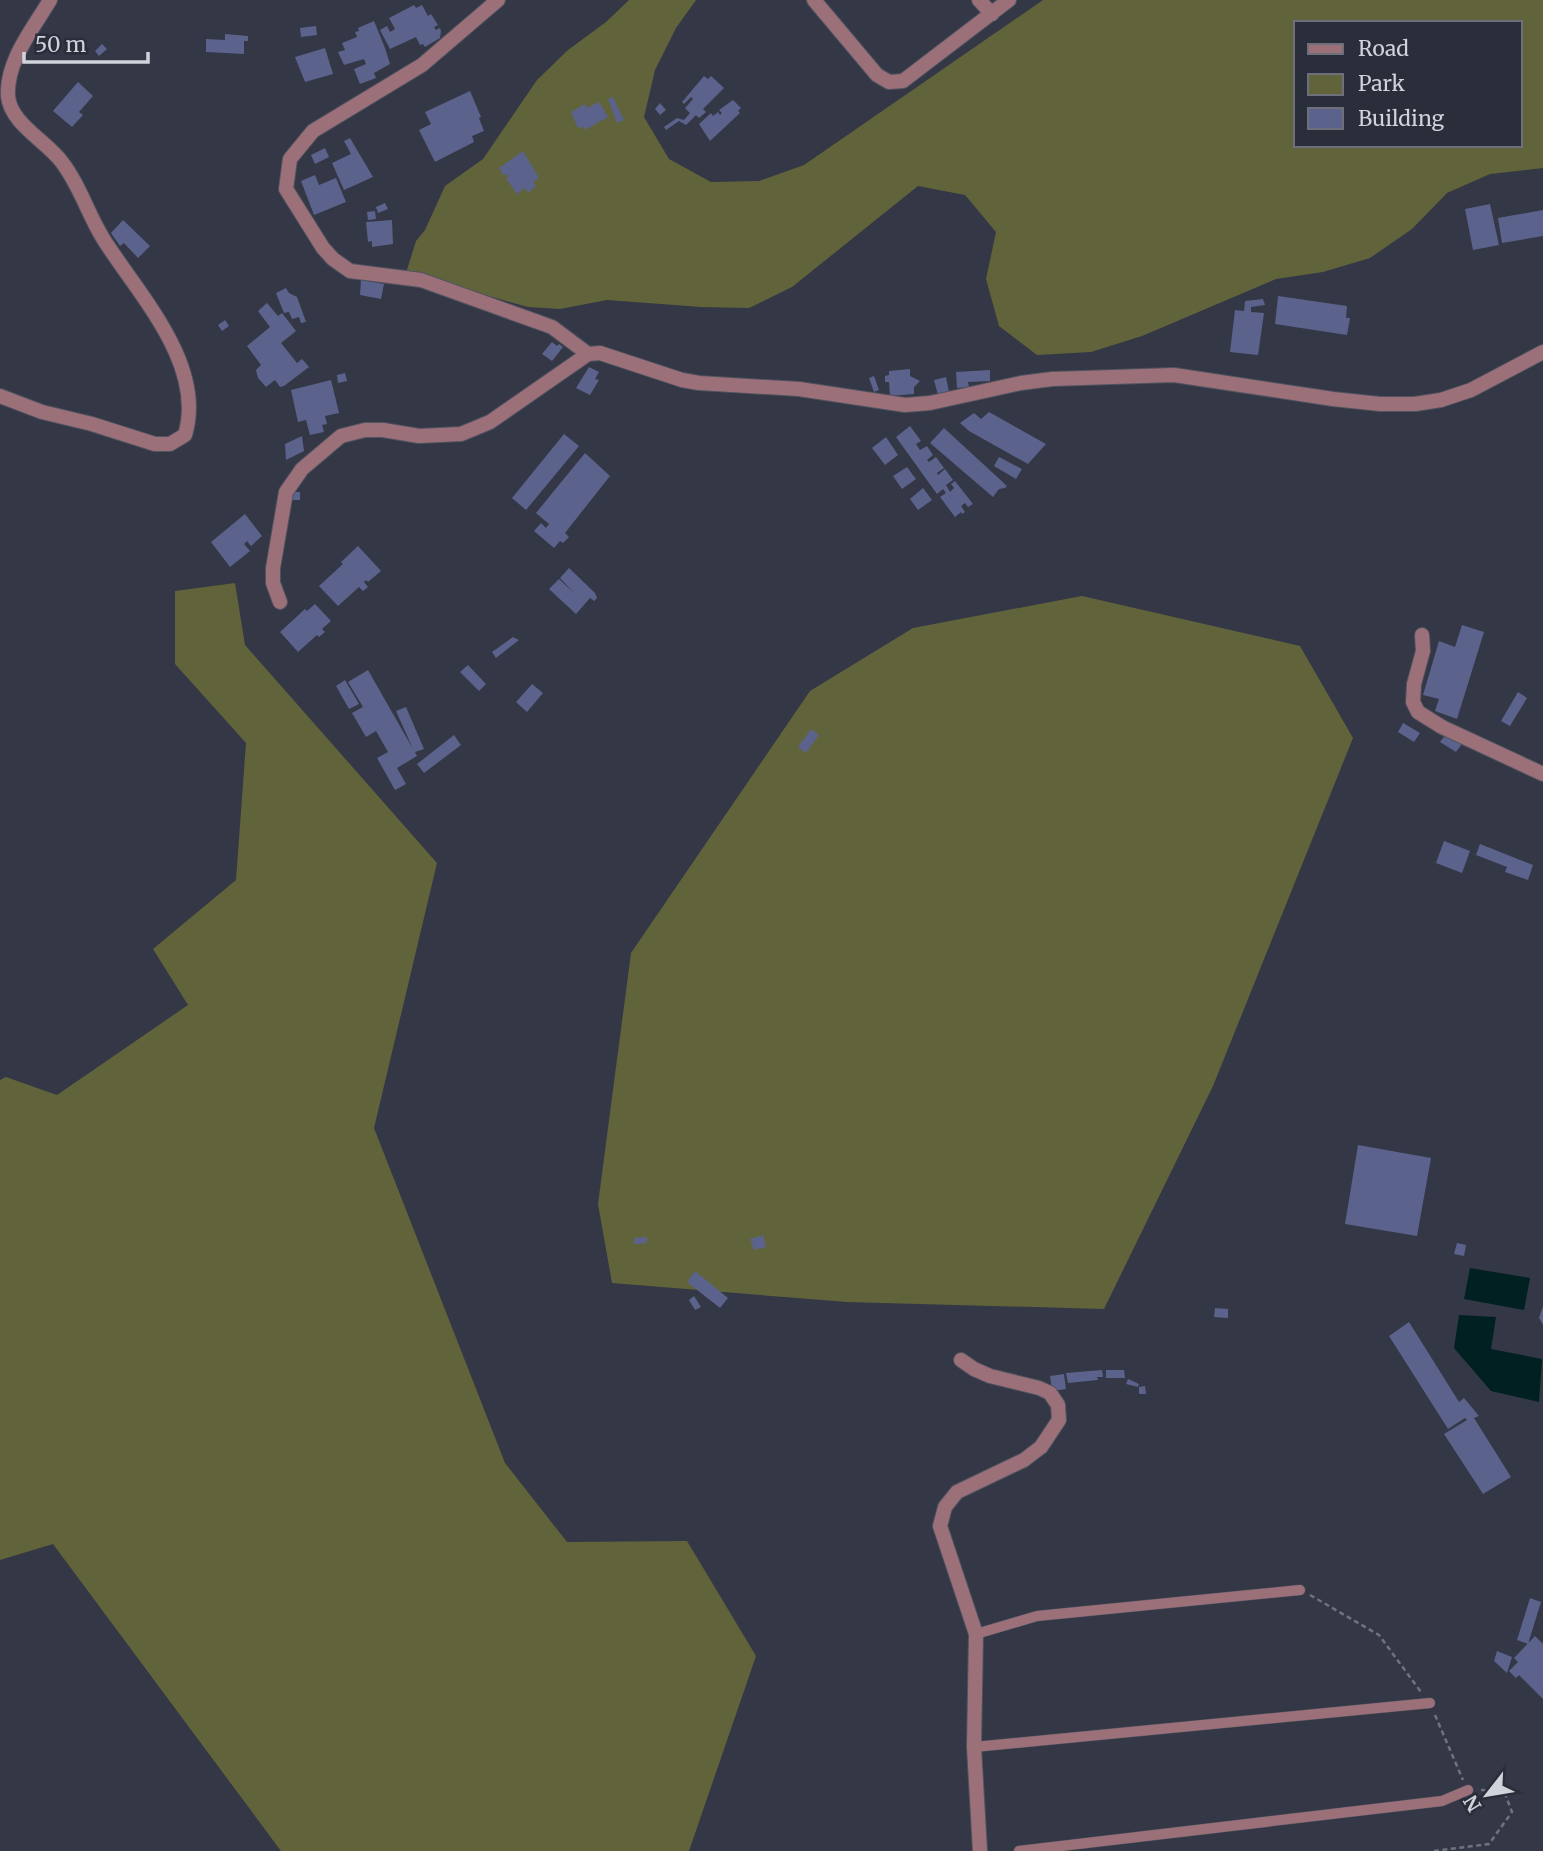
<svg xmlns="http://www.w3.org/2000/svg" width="1543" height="1851" font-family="Merriweather,serif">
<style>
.green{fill:#61643b;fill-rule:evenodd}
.water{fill:#002022}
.building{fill:#5b638c}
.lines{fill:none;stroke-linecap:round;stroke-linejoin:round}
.lane-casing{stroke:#505360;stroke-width:11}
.street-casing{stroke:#505360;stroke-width:16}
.path{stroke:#70737e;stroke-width:2.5;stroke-dasharray:5 3.5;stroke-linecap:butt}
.lane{stroke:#9c7079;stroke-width:10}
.street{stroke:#9c7079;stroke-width:14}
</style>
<rect width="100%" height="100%" fill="#343745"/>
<!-- green -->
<path class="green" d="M629 0H696L676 28 655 70 644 117 669 159 711 182 759 181 804 165 1043 0H1543V168L1490 174 1447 193 1412 229 1370 258 1323 272 1276 279 1142 336 1091 352 1037 355 999 326 986 279 996 232 965 195 918 186 792 287 749 308 701 307 607 300 560 309 528 307 406 273 416 241 425 230 445 186 483 159 537 80 568 50 606 22ZM1296 23H1520V145H1296Z
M235 583 245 645 437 863 374 1128 505 1463 567 1542 687 1541 756 1656 689 1851H281L53 1544 0 1560V1080L6 1077 57 1095 188 1005 153 949 236 880 246 743 175 664V591Z
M1082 596 1300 646 1353 738 1213 1086 1104 1309 847 1302 612 1283 598 1204 631 953 810 691 913 628Z"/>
<!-- water -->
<path class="water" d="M1470 1268 1530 1278 1524 1310 1464 1299Z
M1459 1315 1496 1317 1491 1349 1542 1359 1539 1402 1491 1391 1454 1348Z"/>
<!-- building -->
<path class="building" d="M414 5 416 8 422 5 428 16 431 14 438 25 434 27 436 30 440 28 441 31 440 38 425 47 423 44 420 45 416 37 390 49 380 30 387 26 390 32 395 29 389 18Z
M374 21 385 48 390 64 374 73 376 78 360 84 354 69 366 64 364 59 344 65 338 52 345 50 342 43 357 37 355 32 359 31 358 28Z
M316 26 317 35 301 37 300 28Z
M225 34 248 36V41H244V54L206 52V39L225 40Z
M102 44 107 49 99 56 95 51Z
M325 48 333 74 305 82 295 57Z
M704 76 708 79 711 76 724 88 703 109 706 112 699 118 696 115 686 125 679 121 666 130 664 127 677 118 684 120 690 113 685 108 693 99 691 97 684 104 682 102Z
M78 82 93 96 79 112 83 115 72 127 53 111Z
M470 91 481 117 479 118 484 131 472 136 474 142 435 162 419 130 431 124 425 112Z
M613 97 624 120 617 123 608 99Z
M733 100 741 108 738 111 740 113 710 141 699 124 711 113 713 116 718 112 720 115 722 113 719 110Z
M599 102 608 117 585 130 584 127 578 128 571 112 585 104 587 108Z
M660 103 666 110 660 115 655 109Z
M350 138 373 177 344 190 332 163 351 154 344 141Z
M325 148 329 157 315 164 311 155Z
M523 151 539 178 533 182 536 186 528 193 525 188 517 194 506 178 509 176 507 174 504 176 499 168Z
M315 175 319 185 336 178 346 202 314 215 301 181Z
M385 203 388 209 378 213 376 207Z
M1490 204 1499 245 1473 250 1465 209Z
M1543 210V236L1502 243 1498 218Z
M375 211 376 219 368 220 367 212Z
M123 220 150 246 138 258 124 243 120 246 111 233Z
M392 220 393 244 372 247V241L368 242 366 222Z
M361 280 384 284 381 299 360 295Z
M286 288 289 293 297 297 306 322 301 323 299 317 292 319 289 312 284 313 276 293Z
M1278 296 1347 306 1346 318H1350L1347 335 1275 324Z
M1263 299 1265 305 1251 307V312L1264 313 1258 355 1230 352 1235 310 1244 311 1245 301Z
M267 303 278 316 282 313 296 331 281 343 297 363 302 359 309 367 284 386 280 387 275 380 266 387 258 378 256 370 261 365 247 346 270 327 258 311Z
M225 320 229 326 222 331 218 325Z
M552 342 557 346 559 344 563 347 552 361 542 354Z
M589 367 599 372 595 379 599 380 590 395 576 388Z
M910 369V376L920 381 914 387V394L890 396 889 382H885V376L889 375V371Z
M990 370V381L968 382 969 387 957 388 956 372Z
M345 373 347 381 338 383 337 375Z
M874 376 879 390 874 392 869 378Z
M946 377 949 392 938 395 934 380Z
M331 380 339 413 325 416 327 424 322 425 324 432 310 435 306 420 298 422 291 390Z
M989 412 998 417 1046 444 1028 464 969 431 960 423 974 413 981 419Z
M910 426 921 441 916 444 920 450 927 446 933 455 927 460 929 462 936 457 944 468 937 473 938 475 945 469 953 480 946 485 950 492 954 488 951 484 955 481 973 504 968 507 965 503 961 506 965 512 962 514 961 512 955 517 940 497 946 493 943 489 937 494 896 437Z
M944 428 1007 486 1005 488 999 489 993 497 930 443Z
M564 434 579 446 526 510 512 498Z
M302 436 304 451 286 460 285 444Z
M886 437 898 455 885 465 872 448Z
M585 453 610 476 565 533 569 537 563 543 560 541 554 548 534 531 541 523 546 528 549 524 536 513Z
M999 457 1022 469 1016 479 994 466Z
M907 467 916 479 902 489 893 476Z
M923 488 932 500 918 510 910 499Z
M290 492H300V500H290Z
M245 514 262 536 251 546 247 541 244 544 250 551 230 567 211 542Z
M358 546 381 571 368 582 366 580 364 582 368 587 363 591 359 587 338 606 319 586 343 564 341 562Z
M569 568 595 593 597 598 594 601 590 598 576 614 549 589 559 579 574 593 560 578Z
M315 604 331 621 322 629 325 632 319 637 317 635 298 652 280 632 305 609 307 611Z
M1462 625 1484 632 1457 719 1435 711 1439 699 1423 695 1439 641 1455 647Z
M513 637 519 640 496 658 492 652Z
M468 665 486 684 479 691 460 672Z
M368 670 413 749 396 711 406 707 424 749 415 752 417 756 397 768 406 784 395 790 377 758 388 752 376 731 366 737 352 713 363 707 348 682Z
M345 680 359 704 349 709 336 686Z
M532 684 543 693 527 712 516 702Z
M1518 692 1527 698 1510 726 1501 721Z
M1403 723 1420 733 1414 742 1398 732Z
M811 729 819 735 806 753 798 747Z
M1447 733 1462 744 1456 752 1440 742Z
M454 735 461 745 424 773 417 764Z
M1444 841 1470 851 1462 873 1436 863Z
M1480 844 1533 865 1528 880 1505 872 1507 867 1476 855Z
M1358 1145 1431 1158 1417 1236 1345 1224Z
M763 1235 766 1247 754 1250 750 1239Z
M647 1237V1243L634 1244V1238Z
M1457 1243 1466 1245 1464 1256 1454 1254Z
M695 1271 728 1298 720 1308 687 1282Z
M694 1296 701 1307 695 1310 689 1300Z
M1543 1306V1325L1539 1318Z
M1215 1308 1228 1309V1318L1214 1317Z
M1409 1322 1459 1402 1464 1398 1479 1416 1474 1418 1511 1477 1483 1494 1444 1434 1467 1420 1465 1418 1448 1429 1389 1336Z
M1102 1370 1103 1377H1097L1098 1380 1068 1383 1066 1373Z
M1106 1370H1124L1125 1378H1106Z
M1064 1374 1066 1389 1052 1391 1050 1376Z
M1128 1379 1139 1384 1138 1387 1126 1384Z
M1145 1386 1146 1394H1139V1387Z
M1530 1598 1541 1602 1528 1644 1517 1640Z
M1535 1636 1543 1644V1699L1519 1675 1516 1678 1509 1671 1518 1662 1514 1658Z
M1497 1651 1512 1657 1507 1673 1494 1661Z"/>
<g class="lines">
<!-- lane casing -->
<g class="lane-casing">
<path id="lane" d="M976 1634 1037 1616 1300 1590
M974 1747 1430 1703
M1019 1851 1442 1801 1468 1790"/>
</g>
<!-- street casing -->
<g class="street-casing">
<path id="street" d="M498 0 422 65 313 131 290 159 286 189 323 248 333 259 350 271 421 280 552 327 588 354
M814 0 877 75 889 82 903 81 1009 0
M979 0 992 14
M0 396 42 412 92 424 155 444H170L185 435C206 365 139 295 104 240 88 215 80 185 61 161 46 141 10 123 8 96 6 61 33 29 50 0
M280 602 273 583V568L286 492 302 469 341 436 365 430H383L419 436 461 434 490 422 588 354 600 353 682 380 699 383 799 389 905 405 930 403 1021 383 1052 379 1174 375 1333 399 1380 404H1415L1441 400 1471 390 1543 352
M1422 635 1423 651 1414 684 1413 702 1418 712 1442 727 1543 774
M961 1360 974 1369 990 1376 1039 1388 1050 1393 1058 1405 1059 1420 1041 1447 1024 1460 957 1492 945 1507 940 1526 976 1634 974 1747 980 1851"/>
</g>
<!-- path -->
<path class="path" d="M1310 1595 1379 1635 1421 1692
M1435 1715 1463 1780
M1434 1851 1489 1844 1512 1812 1504 1791 1481 1790"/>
<!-- lane -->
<use href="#lane" class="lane"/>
<!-- street -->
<use href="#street" class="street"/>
</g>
<!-- legend -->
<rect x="1294" y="21" width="228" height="126" fill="#2a2d3a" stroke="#6d6f7a" stroke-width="2"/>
<rect x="1308" y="44" width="35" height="10" fill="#9c7079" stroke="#6d6f7a" stroke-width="2"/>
<text x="1358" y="56" font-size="21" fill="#d1d3db">Road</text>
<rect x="1308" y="74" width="35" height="21" fill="#61643b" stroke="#6d6f7a" stroke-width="2"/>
<text x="1358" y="91" font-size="21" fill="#d1d3db">Park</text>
<rect x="1308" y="108" width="35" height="21" fill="#5b638c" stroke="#6d6f7a" stroke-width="2"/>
<text x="1358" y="126" font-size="21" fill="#d1d3db">Building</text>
<!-- north arrow -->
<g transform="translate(1487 1795) rotate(239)" stroke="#2a2d3a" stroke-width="5" paint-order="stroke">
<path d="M0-5L12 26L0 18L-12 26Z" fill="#d1d3db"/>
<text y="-10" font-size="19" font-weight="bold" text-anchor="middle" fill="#d1d3db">N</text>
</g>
<!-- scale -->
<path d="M24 52v10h124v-10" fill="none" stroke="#d1d3db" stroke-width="3.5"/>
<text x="35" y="52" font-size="21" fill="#d1d3db" stroke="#2a2d3a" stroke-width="5" paint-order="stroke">50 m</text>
</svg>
